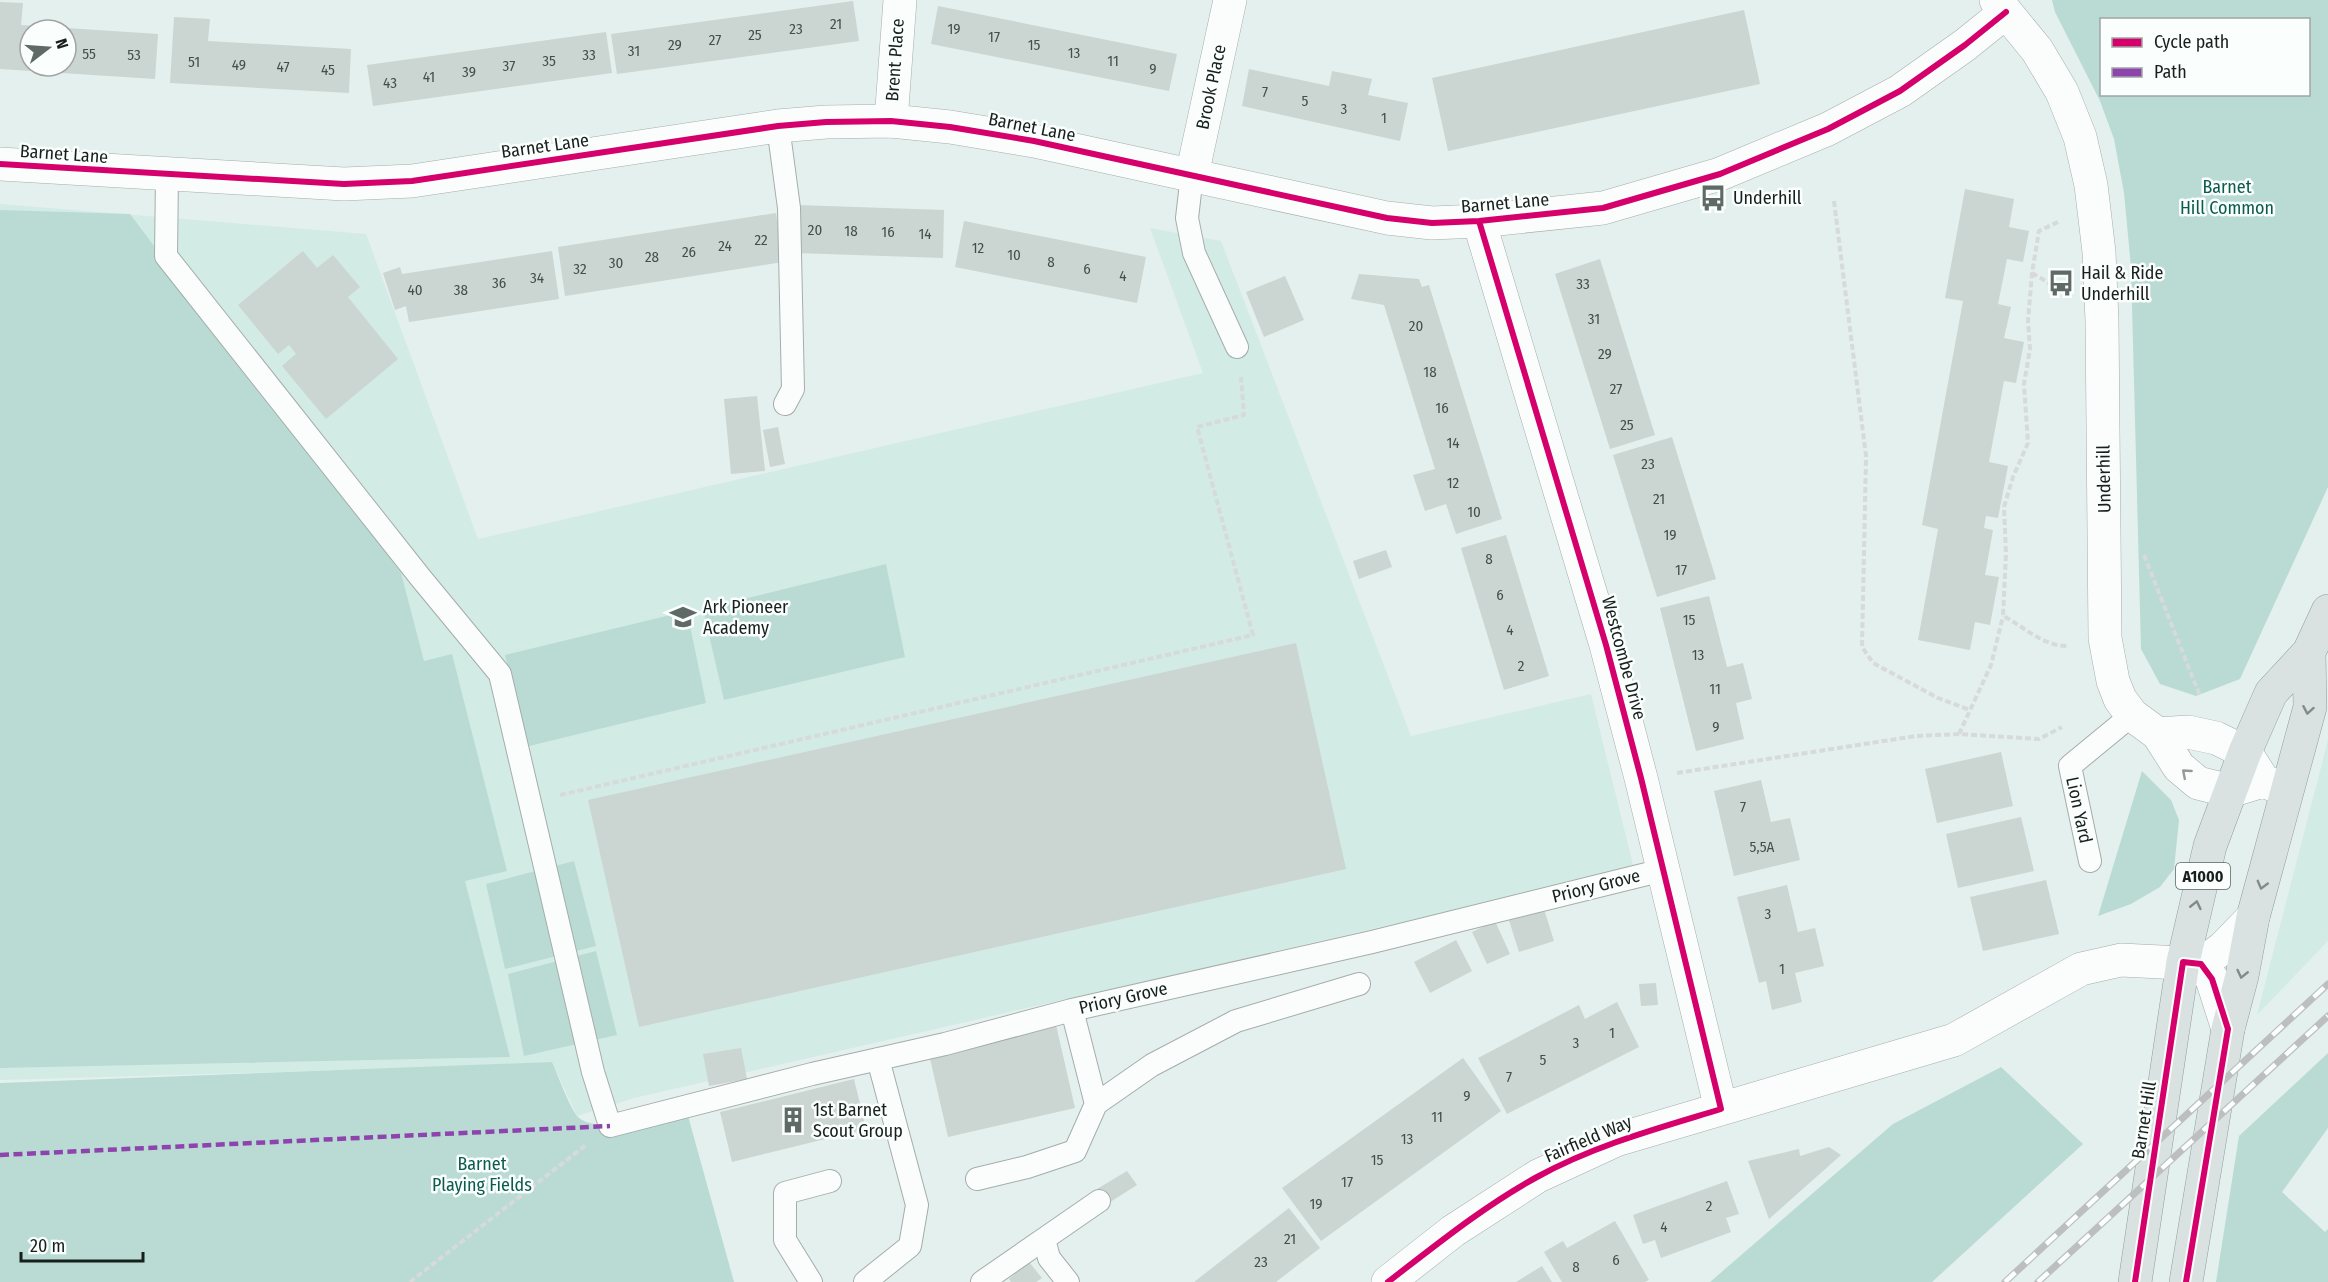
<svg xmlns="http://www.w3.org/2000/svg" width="2328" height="1282" font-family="'Fira Sans Condensed',sans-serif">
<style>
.built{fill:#d3ebe5}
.green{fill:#b9dbd3;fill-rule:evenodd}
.building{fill:#cbd5d2;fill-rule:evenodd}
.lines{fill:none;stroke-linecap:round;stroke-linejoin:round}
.service-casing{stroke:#a4adaa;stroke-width:24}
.minor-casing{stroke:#a4adaa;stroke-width:34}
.tertiary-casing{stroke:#a4adaa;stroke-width:34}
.primary-casing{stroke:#8c9f9a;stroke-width:34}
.path{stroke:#d6dad9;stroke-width:4;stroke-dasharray:6 3;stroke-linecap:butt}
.service{stroke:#fbfdfc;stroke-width:22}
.minor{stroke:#fbfdfc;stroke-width:33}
.tertiary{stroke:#fbfdfc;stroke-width:33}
.primary{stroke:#d9e2e0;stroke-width:33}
.rail-casing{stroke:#bcbfbe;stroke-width:7}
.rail{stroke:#fafefd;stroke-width:4.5;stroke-dasharray:14;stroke-linecap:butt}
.quiet{stroke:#8e44ad;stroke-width:4.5;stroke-dasharray:9 4.5;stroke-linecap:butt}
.cycleway-casing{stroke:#fafefd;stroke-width:10}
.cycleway{stroke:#d6006c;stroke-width:6}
.oneway{stroke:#828b89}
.oneway2{stroke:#959a98}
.labels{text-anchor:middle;stroke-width:5;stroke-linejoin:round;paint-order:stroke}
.number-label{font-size:15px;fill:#464e4c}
.shield{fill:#fafefd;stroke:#5c6361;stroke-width:1.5}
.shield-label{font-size:16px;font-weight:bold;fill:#18201e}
.street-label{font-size:18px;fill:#18201e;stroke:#fafefd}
.park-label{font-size:18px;fill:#0c5b4f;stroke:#fafefd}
.poi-label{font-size:18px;fill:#18201e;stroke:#fafefd;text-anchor:start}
</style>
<rect width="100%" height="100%" fill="#e4f0ed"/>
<!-- built -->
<path class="built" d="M0 204 366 234 478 539 1203 373 1150 228 1221 241 1411 736 1591 694 1634 869 634 1098 577 1116 552 1062 523 1065 0 1080Z
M2328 740V941L2257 1015Z"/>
<!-- green -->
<path class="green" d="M2052 0H2328V487L2240 679 2196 696 2160 684 2141 649 2131 267 2124 193 2114 139 2100 101 2055 12ZM2102 20H2308V94H2102Z
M0 210 130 214 401 573 424 661 452 654 507 871 465 881 510 1057 0 1068Z
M886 564 905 657 724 700 703 609Z
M687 611 706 703 525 747 505 655Z
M2142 771 2171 800 2179 820 2174 869 2160 887 2131 904 2098 916Z
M574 861 596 946 505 969 486 884Z
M596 951 617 1035 524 1056 508 974Z
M2328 1053V1128L2282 1192 2325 1232 2328 1229V1282H2216L2239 1136Z
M552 1062C558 1075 570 1109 578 1117 598 1135 663 1119 688 1116L734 1282H0V1083Z
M2001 1067 2083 1144 1932 1282H1710L1893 1124Z"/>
<!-- building -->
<path class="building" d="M853 1 859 41 617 74 611 34Z
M0 2 23 3 21 25 158 34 155 79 0 69ZM30 30H66V66H30Z
M938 6 1177 54 1169 91 931 44Z
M1744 10 1760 84 1448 151 1432 78Z
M174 17 210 19 208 41 351 49 349 93 170 83Z
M606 32 612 73 373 106 367 65Z
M1249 69 1329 86 1332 71 1372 79 1368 95 1408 103 1400 141 1242 106Z
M1965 189 2014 199 2009 227 2029 231 2023 262 2007 259 1998 304 2011 307 2004 338 2024 342 2016 383 2004 381 1989 462 2008 466 1998 518 1986 516 1984 528 1993 530 1985 575 1999 577 1990 625 1975 622 1970 650 1918 640 1938 529 1922 525 1963 301 1945 298Z
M797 205 944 210 943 258 796 253Z
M776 213 783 262 565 296 558 247Z
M964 221 1146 257 1137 303 955 267Z
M303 251 317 268 333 255 360 287 348 297 398 359 326 419 282 366 296 354 289 345 278 354 238 305Z
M552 251 559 299 409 322 406 306 395 310 383 273 400 267 402 274Z
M1600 259 1655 435 1610 449 1555 274Z
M1359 274 1419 279 1422 287 1429 285 1502 519 1456 534 1446 504 1425 511 1413 475 1435 469 1384 305 1351 299Z
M1285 276 1304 320 1264 337 1246 292Z
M757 396 765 471 731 474 724 399Z
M778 427 785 464 770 467 763 430Z
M1672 437 1716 579 1657 597 1613 455Z
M1506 535 1549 676 1504 690 1461 548Z
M1386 550 1392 567 1359 579 1353 561Z
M1709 596 1727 667 1743 663 1752 699 1736 703 1744 739 1696 751 1660 608Z
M1296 643 1346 869 639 1027 588 800Z
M2001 752 2013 806 1937 823 1925 769Z
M1761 780 1771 822 1790 818 1800 860 1734 876 1714 791Z
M2021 817 2034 871 1958 888 1946 834Z
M2046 880 2059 934 1983 951 1970 897Z
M1787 885 1798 932 1815 928 1824 966 1795 973 1802 1002 1772 1010 1766 981 1759 983 1737 897Z
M1543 906 1554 941 1519 952 1508 917Z
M1495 921 1510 954 1487 964 1472 932Z
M1456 940 1472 971 1430 993 1414 962Z
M1656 983 1658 1005 1641 1006 1639 984Z
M1617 1002 1639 1047 1507 1114 1478 1058 1579 1005 1585 1019Z
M1056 1025 1075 1108 948 1137 929 1054Z
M741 1048 747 1079 709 1086 703 1054Z
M1463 1058 1501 1111 1321 1241 1282 1188Z
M854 1079 866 1129 732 1162 720 1112Z
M1829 1147 1841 1155 1769 1219 1748 1161 1799 1149 1800 1156Z
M1127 1171 1137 1185 1107 1204 1097 1189Z
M1727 1181 1739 1214 1726 1218 1731 1232 1661 1258 1655 1240 1643 1244 1633 1215Z
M1289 1208 1320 1248 1276 1282H1194Z
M1615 1221 1649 1280 1645 1282H1562L1544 1252 1563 1241 1567 1248Z
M1029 1262 1042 1278 1036 1282H1011L1009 1279Z
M1542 1266 1552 1282H1516Z"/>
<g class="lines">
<!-- service casing -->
<g class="service-casing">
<path id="service" d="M778 126 789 208 793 389 785 404
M167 175 166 256 420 577 500 674 593 1072 610 1126 812 1074 945 1044 1072 1010 1372 942 1663 870
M1192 175 1187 218 1194 253 1237 347
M2090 861 2070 766 2132 715
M1072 1010 1096 1104 1152 1065 1236 1021 1359 984
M977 1179 1027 1167 1075 1151 1096 1104
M811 1282 785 1240V1193L830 1181
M865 1282 910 1246 917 1205 878 1059
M982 1282 1044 1239
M1068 1282 1049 1258 1044 1239 1099 1201"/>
</g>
<!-- minor casing -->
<g class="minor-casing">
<path id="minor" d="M891 121 900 0
M1192 175 1230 0
M1479 221 1606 645 1641 778 1721 1109
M2201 964 2212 979 2228 1029
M1388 1282 1453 1231 1538 1176 1616 1140 1954 1040 2081 969 2121 960 2201 964 2223 948 2253 917"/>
</g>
<!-- tertiary casing -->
<g class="tertiary-casing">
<path id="tertiary" d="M1996 0 2037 50 2062 92 2080 137 2091 185 2099 252 2102 321 2105 638 2113 681 2120 699 2132 715 2158 734 2179 767 2198 783 2230 791 2263 781 2287 790
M0 164 344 184 412 181 778 126 826 122 891 121 950 127 1034 141 1387 218 1432 223 1479 221 1603 208 1720 174 1828 129 1900 91 1965 45 2006 12
M2158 734 2188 732 2216 738 2245 752 2261 777"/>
</g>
<!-- primary casing -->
<g class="primary-casing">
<path id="primary" d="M2135 1282 2183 962 2210 846 2245 752 2271 693 2309 652 2328 611
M2186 1282 2228 1029 2242 976 2253 917 2310 707 2309 652"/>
</g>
<!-- path -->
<path class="path" d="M1834 201 1866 456 1862 647 1873 663 1938 698 1970 710
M2058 222 2039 231 2032 273 2028 321 2030 349 2024 384 2028 443 2013 477 2004 507 2006 554 2003 616C2025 627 2042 646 2068 646
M2032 273 2054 286 2064 288
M2144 555 2200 696
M1959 734 1991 665 2003 616
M1677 773 1916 736 1959 734 2039 739 2062 727
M560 795 1253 635 1197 427 1244 415 1241 377
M410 1282 586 1145"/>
<!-- service -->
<use href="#service" class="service"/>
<!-- minor -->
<use href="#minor" class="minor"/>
<!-- tertiary -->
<use href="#tertiary" class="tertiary"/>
<!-- primary -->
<use href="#primary" class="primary"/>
<!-- rail casing -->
<g class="rail-casing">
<path id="rail" d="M2005 1282 2328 984
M2038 1282 2328 1016"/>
</g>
<!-- rail -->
<use href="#rail" class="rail"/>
<!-- quiet -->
<path class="quiet" d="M0 1155 610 1126"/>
<!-- cycleway casing -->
<g class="cycleway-casing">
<path id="cycleway" d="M0 164 344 184 412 181 778 126 826 122 891 121 950 127 1034 141 1387 218 1432 223 1479 221 1603 208 1720 174 1828 129 1900 91 1965 45 2006 12
M1388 1282C1436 1245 1484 1206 1537 1177 1595 1145 1659 1128 1721 1109L1641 778 1606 645 1479 221
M2135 1282 2183 962 2201 964 2212 979 2228 1029 2186 1282"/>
</g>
<!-- cycleway -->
<use href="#cycleway" class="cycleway"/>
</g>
<!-- one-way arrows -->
<defs><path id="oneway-chevron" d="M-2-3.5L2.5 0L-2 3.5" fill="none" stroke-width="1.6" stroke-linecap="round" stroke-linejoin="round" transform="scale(1.5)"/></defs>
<g class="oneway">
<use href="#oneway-chevron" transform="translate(2308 710) rotate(100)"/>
<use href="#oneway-chevron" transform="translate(2262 885) rotate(105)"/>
<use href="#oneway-chevron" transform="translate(2196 905) rotate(-77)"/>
<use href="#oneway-chevron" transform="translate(2242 974) rotate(103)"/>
</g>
<use class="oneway2" href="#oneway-chevron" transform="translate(2186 773) rotate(-139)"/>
<!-- icons -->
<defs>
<g id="bus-bare" transform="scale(2.07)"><path d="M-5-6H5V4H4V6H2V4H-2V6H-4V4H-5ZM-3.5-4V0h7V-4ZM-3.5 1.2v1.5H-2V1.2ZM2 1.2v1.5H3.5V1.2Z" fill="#5f6966" stroke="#fafefd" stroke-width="2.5" paint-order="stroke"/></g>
<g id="school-bare" transform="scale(2.07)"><path d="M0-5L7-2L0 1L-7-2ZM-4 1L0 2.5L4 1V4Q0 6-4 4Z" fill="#5f6966" stroke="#fafefd" stroke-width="2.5" paint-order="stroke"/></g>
<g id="building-bare" transform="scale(2.07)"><path d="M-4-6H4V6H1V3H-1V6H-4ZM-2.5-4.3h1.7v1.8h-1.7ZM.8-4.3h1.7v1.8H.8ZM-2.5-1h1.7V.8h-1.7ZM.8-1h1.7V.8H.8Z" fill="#5f6966" stroke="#fafefd" stroke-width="2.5" paint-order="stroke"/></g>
</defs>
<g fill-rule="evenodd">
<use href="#bus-bare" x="1713" y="198"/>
<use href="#bus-bare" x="2061" y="283"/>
<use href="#school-bare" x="683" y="617"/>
<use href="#building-bare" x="793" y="1120"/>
</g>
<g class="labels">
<!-- number labels -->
<g class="number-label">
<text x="836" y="29">21</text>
<text x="796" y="34">23</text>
<text x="954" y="34">19</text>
<text x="755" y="40">25</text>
<text x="994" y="42">17</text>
<text x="715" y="45">27</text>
<text x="675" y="50">29</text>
<text x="1034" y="50">15</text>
<text x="634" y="56">31</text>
<text x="1074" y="58">13</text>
<text x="89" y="59">55</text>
<text x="134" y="60">53</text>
<text x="589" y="60">33</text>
<text x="549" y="66">35</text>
<text x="1113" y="66">11</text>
<text x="194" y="67">51</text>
<text x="239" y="70">49</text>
<text x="509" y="71">37</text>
<text x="283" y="72">47</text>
<text x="1153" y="74">9</text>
<text x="328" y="75">45</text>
<text x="469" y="77">39</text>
<text x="429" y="82">41</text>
<text x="390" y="88">43</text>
<text x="1265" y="97">7</text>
<text x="1305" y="106">5</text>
<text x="1344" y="114">3</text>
<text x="1384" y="123">1</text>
<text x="815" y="235">20</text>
<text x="851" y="236">18</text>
<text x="888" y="237">16</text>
<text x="925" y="239">14</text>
<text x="761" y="245">22</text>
<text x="725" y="251">24</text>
<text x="978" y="253">12</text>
<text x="689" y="257">26</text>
<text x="1014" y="260">10</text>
<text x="652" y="262">28</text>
<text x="1051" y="267">8</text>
<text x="616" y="268">30</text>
<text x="580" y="274">32</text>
<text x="1087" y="274">6</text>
<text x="1123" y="281">4</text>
<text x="537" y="283">34</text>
<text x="499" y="288">36</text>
<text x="1583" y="289">33</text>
<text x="415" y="295">40</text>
<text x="461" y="295">38</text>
<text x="1594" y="324">31</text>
<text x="1416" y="331">20</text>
<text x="1605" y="359">29</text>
<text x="1430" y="377">18</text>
<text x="1616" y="394">27</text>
<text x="1442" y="413">16</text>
<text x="1627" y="430">25</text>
<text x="1453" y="448">14</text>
<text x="1648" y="469">23</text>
<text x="1453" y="488">12</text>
<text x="1659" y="504">21</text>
<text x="1474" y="517">10</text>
<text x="1670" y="540">19</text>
<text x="1489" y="564">8</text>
<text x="1681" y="575">17</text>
<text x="1500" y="600">6</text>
<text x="1689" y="625">15</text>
<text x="1510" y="635">4</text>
<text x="1698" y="660">13</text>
<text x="1521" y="671">2</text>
<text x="1715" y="694">11</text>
<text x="1716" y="732">9</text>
<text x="1743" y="812">7</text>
<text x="1762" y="852">5,5A</text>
<text x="1768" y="919">3</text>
<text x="1782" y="974">1</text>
<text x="1612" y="1038">1</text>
<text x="1576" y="1048">3</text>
<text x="1543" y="1065">5</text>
<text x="1509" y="1082">7</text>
<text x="1467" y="1101">9</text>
<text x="1437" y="1122">11</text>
<text x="1407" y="1144">13</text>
<text x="1377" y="1165">15</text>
<text x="1347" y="1187">17</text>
<text x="1316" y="1209">19</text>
<text x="1709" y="1211">2</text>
<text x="1664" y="1232">4</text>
<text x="1290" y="1244">21</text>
<text x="1616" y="1265">6</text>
<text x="1261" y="1267">23</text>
<text x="1576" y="1272">8</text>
</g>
<!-- shield labels -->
<rect class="shield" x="2176" y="863" width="54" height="26" rx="4.5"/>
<g class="shield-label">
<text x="2203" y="882">A1000</text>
</g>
<!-- street labels -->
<g class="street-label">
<text transform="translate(895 60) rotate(-86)" y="6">Brent Place</text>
<text transform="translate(1211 87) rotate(-78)" y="6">Brook Place</text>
<text transform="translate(1032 127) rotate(11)" y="6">Barnet Lane</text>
<text transform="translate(545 146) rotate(-8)" y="6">Barnet Lane</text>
<text transform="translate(64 154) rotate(4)" y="6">Barnet Lane</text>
<text transform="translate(1505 203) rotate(-5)" y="6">Barnet Lane</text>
<text transform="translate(2104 479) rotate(-91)" y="6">Underhill</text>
<text transform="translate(1624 658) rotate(75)" y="6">Westcombe Drive</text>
<text transform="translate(2079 810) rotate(78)" y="6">Lion Yard</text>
<text transform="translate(1596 886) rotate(-14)" y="6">Priory Grove</text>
<text transform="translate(1123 998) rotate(-13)" y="6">Priory Grove</text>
<text transform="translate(2144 1120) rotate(-81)" y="6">Barnet Hill</text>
<text transform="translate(1588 1139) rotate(-23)" y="6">Fairfield Way</text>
</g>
<!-- park labels -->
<g class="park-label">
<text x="2227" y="193">Barnet<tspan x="2227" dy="21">Hill Common</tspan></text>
<text x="482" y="1170">Barnet<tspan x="482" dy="21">Playing Fields</tspan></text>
</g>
<!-- poi labels -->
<g class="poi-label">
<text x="1733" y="204">Underhill</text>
<text x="2081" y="279">Hail &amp; Ride<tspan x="2081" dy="21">Underhill</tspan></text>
<text x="703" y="613">Ark Pioneer<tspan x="703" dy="21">Academy</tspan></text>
<text x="813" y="1116">1st Barnet<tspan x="813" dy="21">Scout Group</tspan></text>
</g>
</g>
<!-- legend -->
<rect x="2100" y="18" width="210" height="78" fill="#fafefd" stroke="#a0a5a4" stroke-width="1.5"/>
<rect x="2112" y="38" width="30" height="9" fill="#d6006c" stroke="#a0a5a4" stroke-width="1.5"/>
<text x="2154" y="48" font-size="18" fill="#18201e">Cycle path</text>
<rect x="2112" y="68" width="30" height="9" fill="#8e44ad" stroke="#a0a5a4" stroke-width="1.5"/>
<text x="2154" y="78" font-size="18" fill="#18201e">Path</text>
<!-- north arrow -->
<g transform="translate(48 48) rotate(73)"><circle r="28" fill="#fafefd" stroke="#a0a5a4" stroke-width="1.5"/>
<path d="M0-4.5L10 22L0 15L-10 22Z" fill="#5f6966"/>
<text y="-9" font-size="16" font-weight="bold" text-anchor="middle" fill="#18201e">N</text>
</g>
<!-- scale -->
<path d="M21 1252v9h122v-9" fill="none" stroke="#18201e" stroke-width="3"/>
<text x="30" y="1252" font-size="18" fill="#18201e" stroke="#fafefd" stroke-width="4.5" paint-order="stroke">20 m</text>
</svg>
